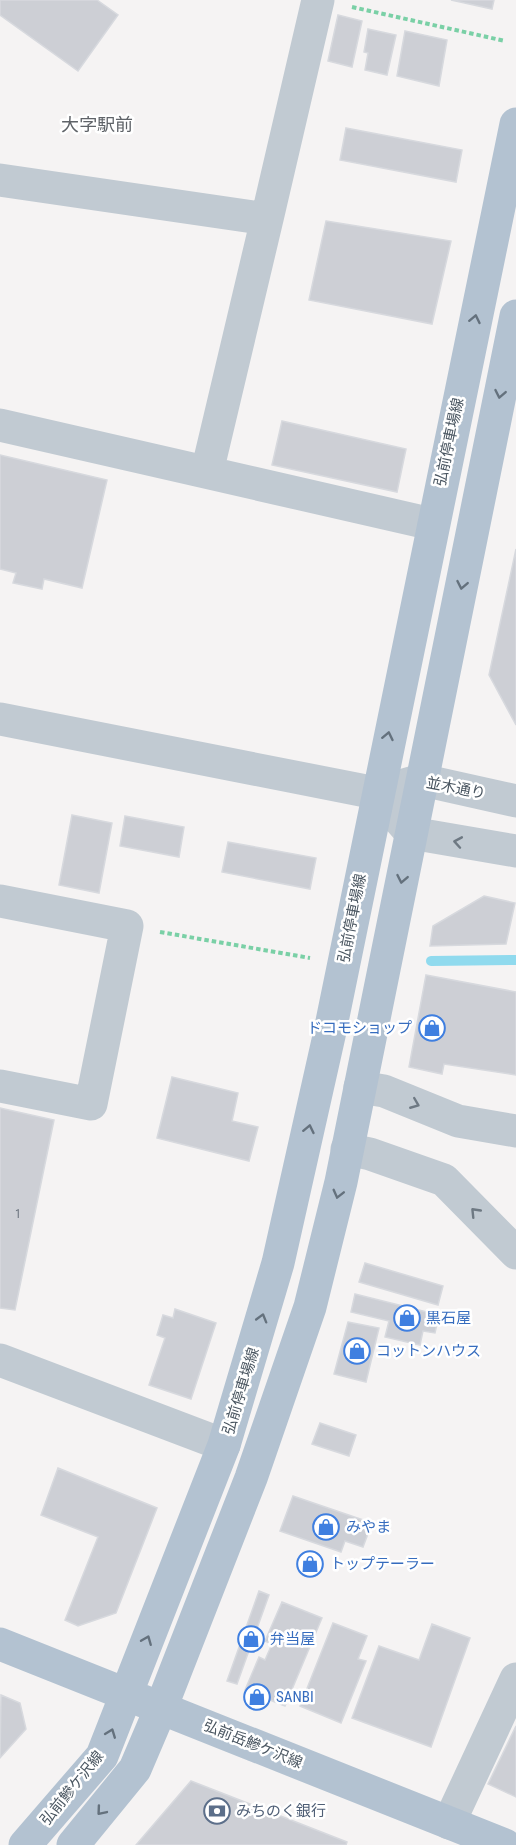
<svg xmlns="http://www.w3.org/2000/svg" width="516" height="1845" font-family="'Roboto Condensed','Noto Sans JP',sans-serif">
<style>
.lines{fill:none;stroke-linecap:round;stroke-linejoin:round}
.stream{stroke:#90daee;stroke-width:10}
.building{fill:#cdcfd5;stroke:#d7d9de;stroke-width:1.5}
.path{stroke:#7ad0a6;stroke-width:4;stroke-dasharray:4.5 3;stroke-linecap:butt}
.minor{stroke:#c1cad2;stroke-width:33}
.major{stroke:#b3c2d1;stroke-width:33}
.oneway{stroke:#64717d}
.oneway2{stroke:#6e7983}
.labels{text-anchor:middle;stroke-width:5;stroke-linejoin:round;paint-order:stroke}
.number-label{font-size:12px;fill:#6b747e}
.street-label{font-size:15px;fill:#4a5661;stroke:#fff}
.shop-label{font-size:15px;fill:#366cbe;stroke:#fff;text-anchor:start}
.service-label{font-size:15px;fill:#4e5e75;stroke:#fff;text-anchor:start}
.quarter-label{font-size:18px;fill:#5f6368;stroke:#fff}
</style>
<rect width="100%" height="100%" fill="#f5f3f3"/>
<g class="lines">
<!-- stream -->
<path class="stream" d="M431 961 516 960"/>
</g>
<!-- building -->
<path class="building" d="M0 0H97L118 15 78 71 0 15Z
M451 0H494L492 9Z
M338 15 362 21 352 67 328 61Z
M368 29 396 35 387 75 365 70 368 53 364 52Z
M405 31 447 40 439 86 397 76Z
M346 128 462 150 456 182 340 160Z
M326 221 451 241 432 324 309 300Z
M282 421 406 449 397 492 272 465Z
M0 455 107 480 82 588 44 579 42 589 13 583 16 573 0 569Z
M516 549V725L489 675Z
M72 815 112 823 99 893 59 885Z
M125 816 184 827 179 857 120 846Z
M228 842 316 858 310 889 222 872Z
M484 896 515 903 506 944 430 946 433 926Z
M426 975 516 992V1075L444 1064 442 1074 409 1067Z
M172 1077 238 1093 232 1121 258 1127 249 1161 157 1138Z
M0 1108 54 1120 15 1310 0 1308Z
M365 1263 443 1286 438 1305 359 1282Z
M355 1294 439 1315 435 1333 423 1331 420 1345 385 1337 389 1321 351 1312Z
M175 1309 216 1323 191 1399 149 1385 165 1338 157 1335 163 1315 173 1318Z
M348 1322 379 1328 366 1382 334 1374Z
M320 1423 356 1435 349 1456 312 1444Z
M58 1468 157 1508 116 1613 78 1626 65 1620 98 1537 41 1515Z
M293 1496 372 1523 363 1547 345 1541 341 1552 280 1531Z
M259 1591 269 1595 237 1684 227 1681Z
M282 1602 322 1618 285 1706 245 1690 259 1657 265 1660 272 1644 265 1641Z
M333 1623 367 1636 358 1659 366 1661 341 1723 300 1706Z
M432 1624 470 1638 431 1747 352 1718 379 1646 419 1660Z
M1 1695 20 1703 26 1729 0 1758Z
M516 1726V1797L488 1784Z
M191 1781 347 1842 346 1845H136Z"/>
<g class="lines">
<!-- path -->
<path class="path" d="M352 7 505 41
M160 932 310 958"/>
<!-- minor -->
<path class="minor" d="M0 180 267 219 207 472
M267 219 318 0
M0 425 432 524
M0 719 376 793 422 780 516 801
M376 793 411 833 516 851
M0 901 127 926 91 1104 0 1086
M360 1087 384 1091 458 1121 516 1131
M347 1149 370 1154 444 1180 516 1253
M0 1360 224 1445
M449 1823 516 1679"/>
<!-- major -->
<path class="major" d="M0 1644 505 1845
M25 1845 102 1756 224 1445 278 1263 329 1036 516 124
M73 1845 135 1769 161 1708 251 1478 310 1307 341 1182 516 316"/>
</g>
<!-- one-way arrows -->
<defs><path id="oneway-chevron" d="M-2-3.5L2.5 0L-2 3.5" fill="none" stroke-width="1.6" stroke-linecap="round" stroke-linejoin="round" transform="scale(1.5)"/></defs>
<g class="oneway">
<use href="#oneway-chevron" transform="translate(475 319) rotate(-78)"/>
<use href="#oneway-chevron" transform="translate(500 394) rotate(101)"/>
<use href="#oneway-chevron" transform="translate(462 585) rotate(101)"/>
<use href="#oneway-chevron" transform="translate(388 736) rotate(-78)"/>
<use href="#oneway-chevron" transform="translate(402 879) rotate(101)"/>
<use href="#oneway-chevron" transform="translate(309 1129) rotate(-78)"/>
<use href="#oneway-chevron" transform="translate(338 1194) rotate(104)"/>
<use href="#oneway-chevron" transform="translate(262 1318) rotate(-74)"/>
<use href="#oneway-chevron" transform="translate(147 1640) rotate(-68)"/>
<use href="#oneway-chevron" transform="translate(111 1733) rotate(-69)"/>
<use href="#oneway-chevron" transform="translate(101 1811) rotate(130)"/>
</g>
<g class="oneway2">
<use href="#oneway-chevron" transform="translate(458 842) rotate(-170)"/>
<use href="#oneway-chevron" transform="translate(415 1104) rotate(22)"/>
<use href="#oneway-chevron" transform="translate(475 1212) rotate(-134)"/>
</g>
<!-- icons -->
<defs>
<g id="shop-ring" transform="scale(1.35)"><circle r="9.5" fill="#fff" stroke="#3f7fe0" stroke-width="1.5"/><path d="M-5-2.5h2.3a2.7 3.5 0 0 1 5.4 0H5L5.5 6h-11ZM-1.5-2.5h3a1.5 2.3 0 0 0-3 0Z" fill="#3f7fe0"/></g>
<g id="bank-ring" transform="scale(1.35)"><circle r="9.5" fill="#fff" stroke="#5c6f8a" stroke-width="1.5"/><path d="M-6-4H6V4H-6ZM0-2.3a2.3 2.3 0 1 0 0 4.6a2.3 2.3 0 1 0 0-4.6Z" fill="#5c6f8a"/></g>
</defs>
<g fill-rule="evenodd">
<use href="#shop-ring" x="432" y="1028"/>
<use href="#shop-ring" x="407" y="1318"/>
<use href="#shop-ring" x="357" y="1351"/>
<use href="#shop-ring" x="326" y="1527"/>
<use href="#shop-ring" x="310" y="1564"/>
<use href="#shop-ring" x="251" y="1639"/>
<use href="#shop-ring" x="257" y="1697"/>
<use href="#bank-ring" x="217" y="1811"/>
</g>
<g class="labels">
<!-- number labels -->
<g class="number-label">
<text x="18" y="1218">1</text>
</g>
<!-- street labels -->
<g class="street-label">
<text transform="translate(449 442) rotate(-78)" y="5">弘前停車場線</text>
<text transform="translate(456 788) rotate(11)" y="5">並木通り</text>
<text transform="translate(352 918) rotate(-79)" y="5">弘前停車場線</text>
<text transform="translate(241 1391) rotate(-73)" y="5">弘前停車場線</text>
<text transform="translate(253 1744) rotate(22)" y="5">弘前岳鰺ケ沢線</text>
<text transform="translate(72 1788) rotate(-51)" y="5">弘前鰺ケ沢線</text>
</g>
<!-- shop labels -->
<g class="shop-label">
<text x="412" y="1033" text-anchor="end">ドコモショップ</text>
<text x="426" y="1323">黒石屋</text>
<text x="376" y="1356">コットンハウス</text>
<text x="346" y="1532">みやま</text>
<text x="330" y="1569">トップテーラー</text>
<text x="270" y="1644">弁当屋</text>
<text x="276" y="1702">SANBI</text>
</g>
<!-- service labels -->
<g class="service-label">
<text x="236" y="1816">みちのく銀行</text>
</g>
<!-- quarter labels -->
<g class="quarter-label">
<text x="97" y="131">大字駅前</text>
</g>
</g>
</svg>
